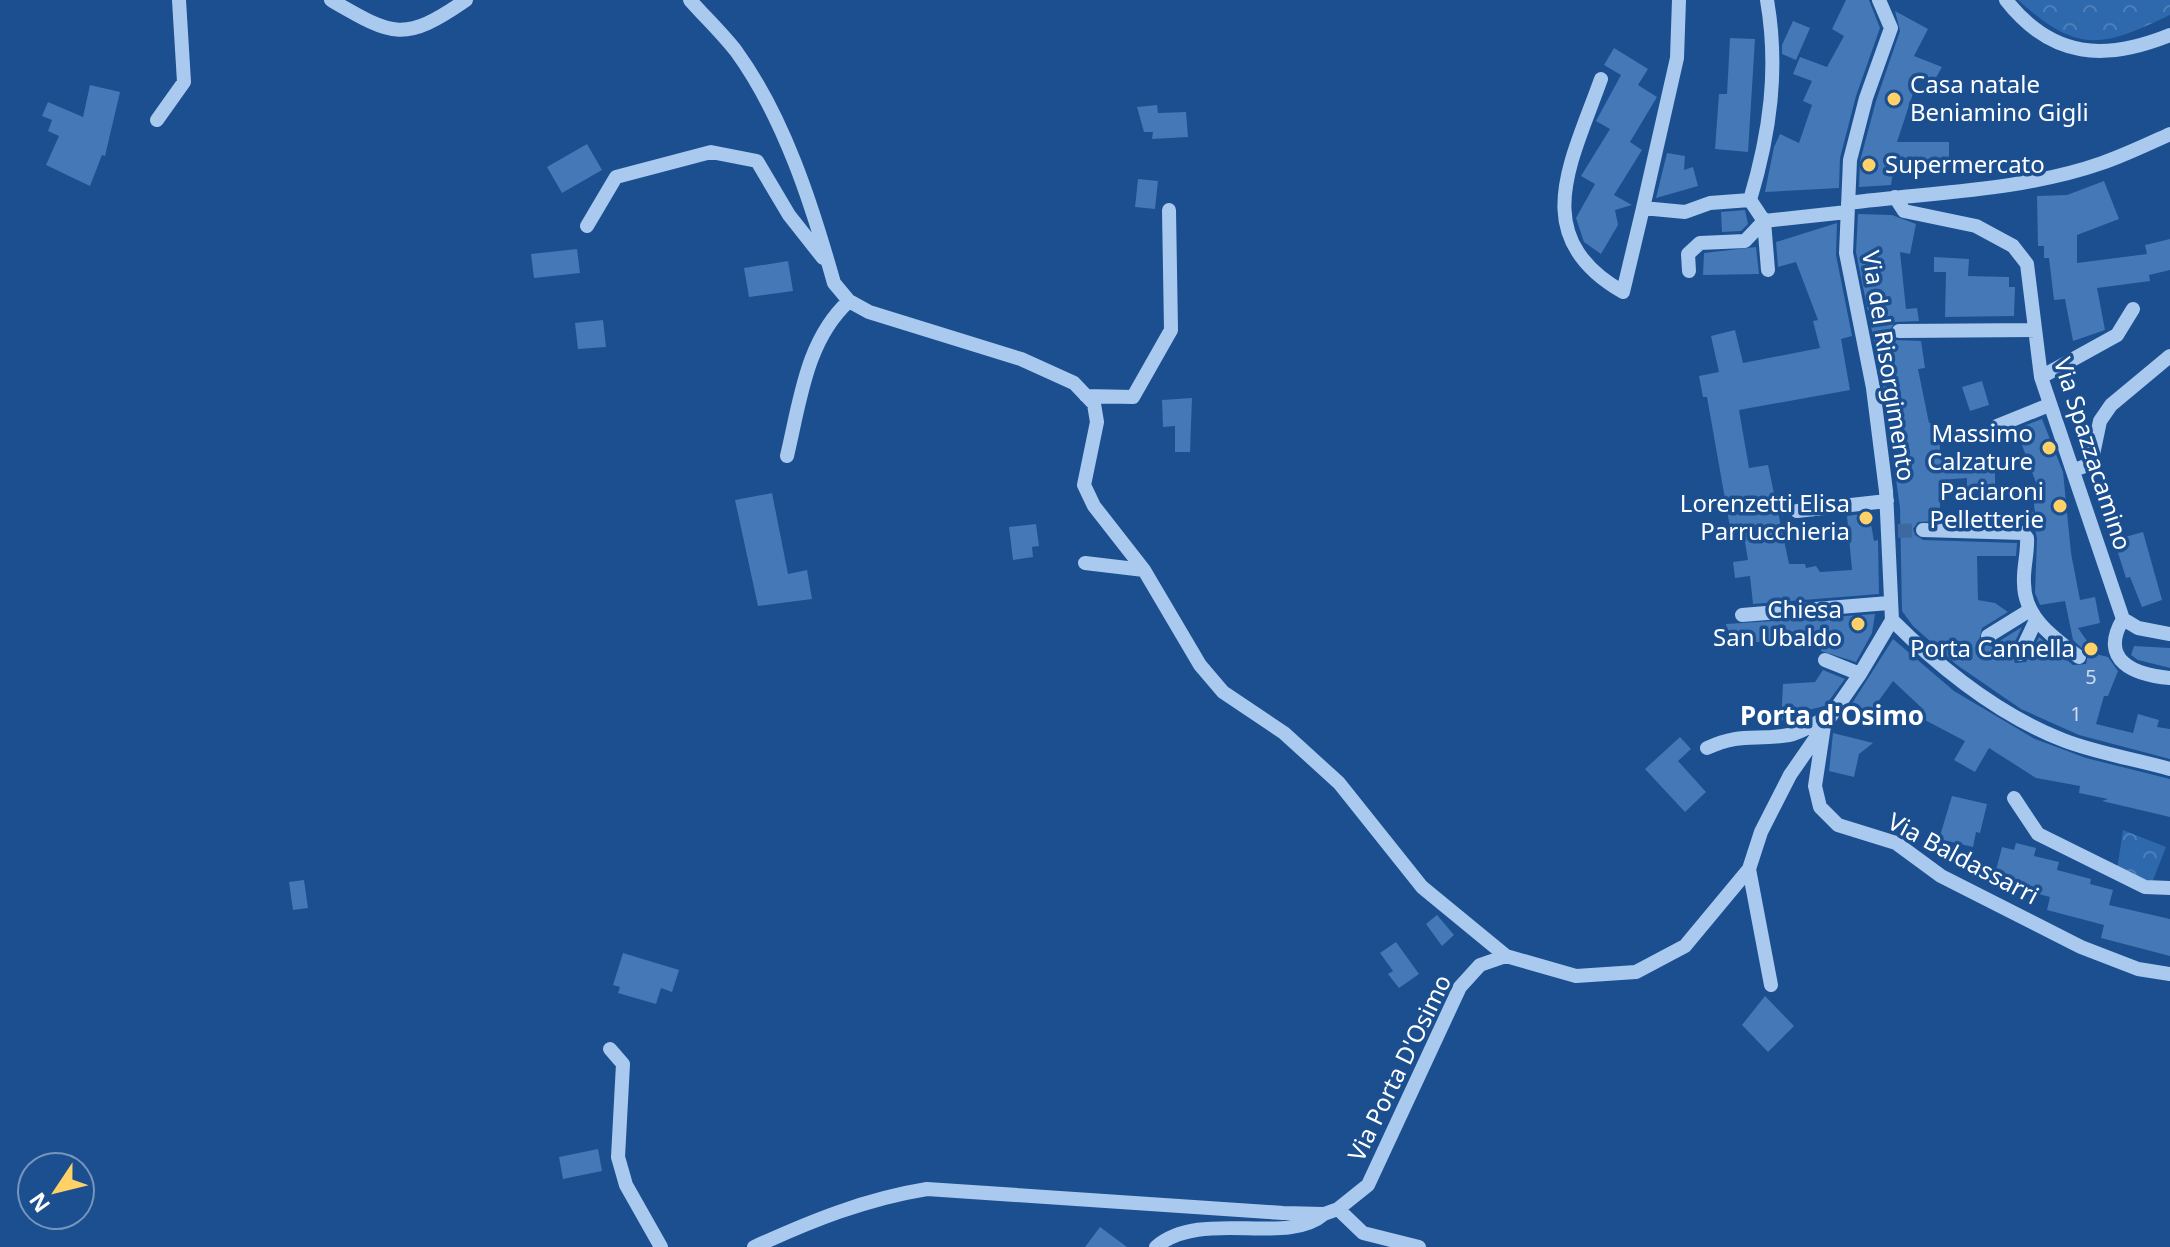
<svg xmlns="http://www.w3.org/2000/svg" width="2170" height="1247" font-family="'Noto Sans',sans-serif">
<style>
.park{fill:url(#park-crowns)}
.building{fill:#4478b7}
.lines{fill:none;stroke-linecap:round;stroke-linejoin:round}
.minor-tunnel{stroke:#3d69a0;stroke-width:14;stroke-dasharray:14 7;stroke-linecap:butt}
.minor{stroke:#a9c9ee;stroke-width:14}
.poi-dot{fill:#ffd166;stroke:#1b4f8f;stroke-width:3}
.labels{text-anchor:middle;stroke-width:7;stroke-linejoin:round;paint-order:stroke}
.number-label{font-size:20px;fill:#d0dded}
.poi-label{font-size:24px;fill:#fff;stroke:#1b4f8f;text-anchor:end}
.street-label{font-size:24px;fill:#fff;stroke:#1b4f8f}
.neighbourhood-label{font-size:26px;font-weight:bold;fill:#fff;stroke:#1b4f8f}
</style>
<defs>
<pattern id="park-crowns" width="20" height="18" patternUnits="userSpaceOnUse" patternTransform="scale(2)"><rect width="20" height="18" fill="#2e69ad"/><path d="M2 6a3 3 0 1 1 6 0M12 15a3 3 0 1 1 6 0" fill="none" stroke="#4d80b9"/></pattern>
</defs>
<rect width="100%" height="100%" fill="#1b4f8f"/>
<!-- park -->
<path class="park" d="M2018 0H2170V15C2101 48 2078 54 2018 0Z
M2123 830 2166 847 2151 885 2117 870Z"/>
<!-- building -->
<path class="building" d="M1846 0H1869L1880 28 1856 96 1840 158 1839 188 1765 192 1774 147 1780 134 1799 143 1812 105 1803 101 1812 81 1793 74 1800 57 1827 67 1844 36 1832 29Z
M1895 11 1928 29 1914 56 1942 67 1934 81 1918 78 1897 142H1949V172H1893L1891 185 1859 187 1860 161 1876 101 1900 31Z
M1793 21 1810 28 1796 60 1782 54V45Z
M1730 38 1755 39 1748 152 1715 149 1719 94H1727Z
M1614 48 1648 69 1638 85 1657 97 1630 142 1642 150 1614 195 1632 205 1615 210 1618 225 1601 254 1584 242 1576 218 1595 184 1581 176 1610 129 1596 121 1621 75 1604 65Z
M90 85 120 92 105 156 102 155 90 186 46 165 59 136 48 131 52 120 42 116 48 102 83 117Z
M1157 105 1158 113 1186 112 1188 137 1152 139 1153 132H1144L1137 107Z
M587 144 602 170 562 193 547 167Z
M1667 153 1685 156 1684 170 1693 167 1698 186 1656 198Z
M1138 179 1158 181 1155 209 1135 207Z
M2104 181 2119 219 2077 235V263L2147 254 2145 245 2170 239V270L2149 275 2150 281 2097 288 2105 330 2073 341 2065 299 2054 300 2049 258H2044V246H2038L2037 196 2067 195Z
M1745 210 1748 224 1741 231 1722 232 1721 212Z
M1858 214 1892 215 1916 224 1910 254 1900 252 1906 309 1917 308 1919 321 1895 322 1889 332 1895 340 1921 341 1925 368 1918 369 1929 423H1938L1941 461 1995 459V484L1967 487V478L1940 480V521L1918 522 1913 529 1915 535 1923 540 2017 543 2016 556H1977L1978 600 1995 603 2008 612 1982 628 1979 641 1984 645H1993L2022 627 2011 650 2015 663 2026 662 2039 637 2073 665 2086 664 2088 654 2073 640 2065 601 2040 605 2035 593 2037 538 2031 512H2035L2033 497 2041 496 2016 429 2042 419 2063 472 2071 553 2080 600 2095 597 2100 623 2078 628 2096 654 2108 657 2118 671 2108 696H2104L2096 724 2133 733 2138 714 2159 720 2157 727 2170 729V759L2079 735 2021 709 1957 665 1913 626 1902 611 1900 508 1883 386 1856 252Z
M1837 223 1836 255 1852 336 1841 339 1850 390 1739 410 1749 468 1768 465 1789 564H1805L1806 568 1816 566 1820 572 1852 570 1847 516 1869 513 1874 541 1878 540 1879 594 1753 604 1750 576 1735 578 1733 562 1748 560 1743 531 1731 533 1707 397H1703L1699 376 1719 372 1711 336 1735 330 1743 363 1820 348 1813 321 1818 320 1796 262 1778 267 1776 242Z
M1756 247 1759 274 1703 275 1704 253Z
M577 249 580 273 534 278 531 254Z
M1934 257 1969 259 1968 276 2009 277V287H2015L2014 316 1945 317 1946 272H1934Z
M788 261 793 291 749 297 744 268Z
M603 320 606 347 578 349 575 323Z
M1982 381 1989 405 1970 411 1962 387Z
M1192 398 1190 452H1175V426L1163 427 1162 400Z
M772 493 788 574 807 570 812 599 758 606 735 500Z
M1036 524 1039 546 1032 547 1033 557 1013 560 1009 527Z
M2143 532 2162 600 2142 607 2130 577 2126 578 2114 540Z
M1875 614 1872 633 1856 662 1821 651 1823 642 1798 639 1730 644 1726 624Z
M1893 639 1954 691 2035 739 2086 758 2170 779V817L2102 801 2108 799 2079 793 2080 786 2036 778 1989 748 1975 772 1954 760 1965 741 1919 717 1924 710 1893 681 1867 717 1851 705Z
M2134 646 2170 648V668L2138 660 2131 655Z
M1823 670 1845 679 1825 706 1795 713 1794 716 1781 721 1783 684 1815 682Z
M1833 733 1873 743 1859 754 1854 777 1829 771Z
M1680 737 1691 749 1678 761 1706 792 1685 812 1645 769Z
M1952 796 1987 804 1980 833 1976 832 1973 847 1939 839Z
M2016 843 2036 848 2034 856 2059 862 2057 870 2091 879 2090 884 2113 890 2109 905 2170 919V956L2101 938 2104 925 2047 910 2050 897 1993 882 2002 847 2014 850Z
M304 880 308 908 293 910 289 882Z
M1437 915 1454 935 1442 946 1426 924Z
M1396 942 1419 974 1399 988 1388 974 1393 971 1380 953Z
M623 953 679 970 672 992 661 988 656 1004 618 993 620 987 613 985Z
M1765 996 1794 1026 1768 1052 1742 1025Z
M598 1149 602 1171 563 1179 559 1157Z
M1100 1227 1127 1247H1085Z"/>
<g class="lines">
<!-- minor-tunnel -->
<path class="minor-tunnel" d="M1898 531 1923 530"/>
<!-- minor -->
<path class="minor" d="M331 0C393 36 404 43 466 0
M690 0C705 17 722 33 736 51 784 117 812 205 834 283L849 301 869 312 1021 359 1074 383 1094 404 1097 422 1084 485 1094 506 1144 570 1200 665 1223 692 1284 733 1339 783 1422 887 1506 956
M1679 0 1677 58 1643 208 1685 212 1710 203 1750 200
M1879 0 1891 28 1866 98 1850 160 1846 253 1873 388 1886 491 1892 620
M2006 0C2052 59 2106 61 2170 35
M1601 79C1571 163 1527 237 1623 292L1643 208
M157 120 184 82 179 0
M1895 197 1904 211 1976 226 2013 246 2027 264 2041 377 2123 619
M1750 200C1770 133 1779 69 1767 0
M1750 200 1764 221 1847 212
M1848 203C1932 192 2022 191 2102 163 2125 155 2148 144 2170 134
M587 226 616 177 711 152 757 161 789 215 823 258
M1689 271 1688 254 1700 243 1745 241 1764 221 1768 270
M1899 331 2034 330
M2041 377 2117 335 2133 309
M1086 396 1133 397 1171 330 1169 210
M1997 426 2049 405
M787 456C800 402 806 340 849 301
M2074 470 2091 464 2100 421 2111 405 2170 356
M1797 511 1887 501
M1923 530 2023 533 2027 538C2028 553 2023 568 2024 583 2024 618 2054 638 2079 657
M1085 563 1144 570
M1742 615 1889 603
M2123 619C2098 661 2135 675 2170 678
M2123 619 2138 628 2170 634
M1892 620C1940 668 1999 715 2063 740 2096 753 2135 759 2170 769
M1988 636 2030 610
M2020 654 2036 620
M1825 660 1860 674
M1824 726 1815 786 1820 807 1838 825 1896 843 1941 876 2081 947 2138 969 2170 974
M1707 748C1742 732 1754 741 1789 735 1801 733 1813 724 1824 719
M2014 798 2038 834 2145 887 2170 888
M1749 869 1771 985
M610 1049 623 1064 618 1157 626 1185 661 1247
M1338 1209 1363 1233 1419 1247
M754 1247C811 1221 865 1199 927 1189L1283 1213 1324 1214 1338 1209 1368 1185 1460 987 1480 965 1506 956 1576 976 1636 972 1685 946 1749 869 1761 832 1790 775 1860 674 1892 620
M1156 1247C1201 1208 1286 1247 1324 1214"/>
</g>
<!-- markers -->
<g class="poi-dot">
<circle cx="1894" cy="99" r="8"/>
<circle cx="1869" cy="165" r="8"/>
<circle cx="2049" cy="448" r="8"/>
<circle cx="2060" cy="506" r="8"/>
<circle cx="1866" cy="518" r="8"/>
<circle cx="1858" cy="624" r="8"/>
<circle cx="2091" cy="649" r="8"/>
</g>
<g class="labels">
<!-- number labels -->
<g class="number-label">
<text x="2091" y="684">5</text>
<text x="2076" y="721">1</text>
</g>
<!-- poi labels -->
<g class="poi-label">
<text x="1910" y="93" text-anchor="start">Casa natale<tspan x="1910" dy="28">Beniamino Gigli</tspan></text>
<text x="1885" y="173" text-anchor="start">Supermercato</text>
<text x="2033" y="442">Massimo<tspan x="2033" dy="28">Calzature</tspan></text>
<text x="2044" y="500">Paciaroni<tspan x="2044" dy="28">Pelletterie</tspan></text>
<text x="1850" y="512">Lorenzetti Elisa<tspan x="1850" dy="28">Parrucchieria</tspan></text>
<text x="1842" y="618">Chiesa<tspan x="1842" dy="28">San Ubaldo</tspan></text>
<text x="2075" y="657">Porta Cannella</text>
</g>
<!-- street labels -->
<g class="street-label">
<text transform="translate(1888 366) rotate(81)" y="8">Via del Risorgimento</text>
<text transform="translate(2092 454) rotate(72)" y="8">Via Spazzacamino</text>
<text transform="translate(1963 859) rotate(28)" y="8">Via Baldassarri</text>
<text transform="translate(1400 1068) rotate(-64)" y="8">Via Porta D'Osimo</text>
</g>
<!-- neighbourhood labels -->
<g class="neighbourhood-label">
<text x="1832" y="725">Porta d'Osimo</text>
</g>
</g>
<!-- north arrow -->
<g transform="translate(56 1191) rotate(235)"><circle r="38" fill="#1b4f8f" stroke="#7695bc" stroke-width="2"/>
<path d="M0-6L14 30L0 20L-14 30Z" fill="#ffd166"/>
<text y="-12" font-size="22" font-weight="bold" text-anchor="middle" fill="#ffffff">N</text>
</g>
</svg>
